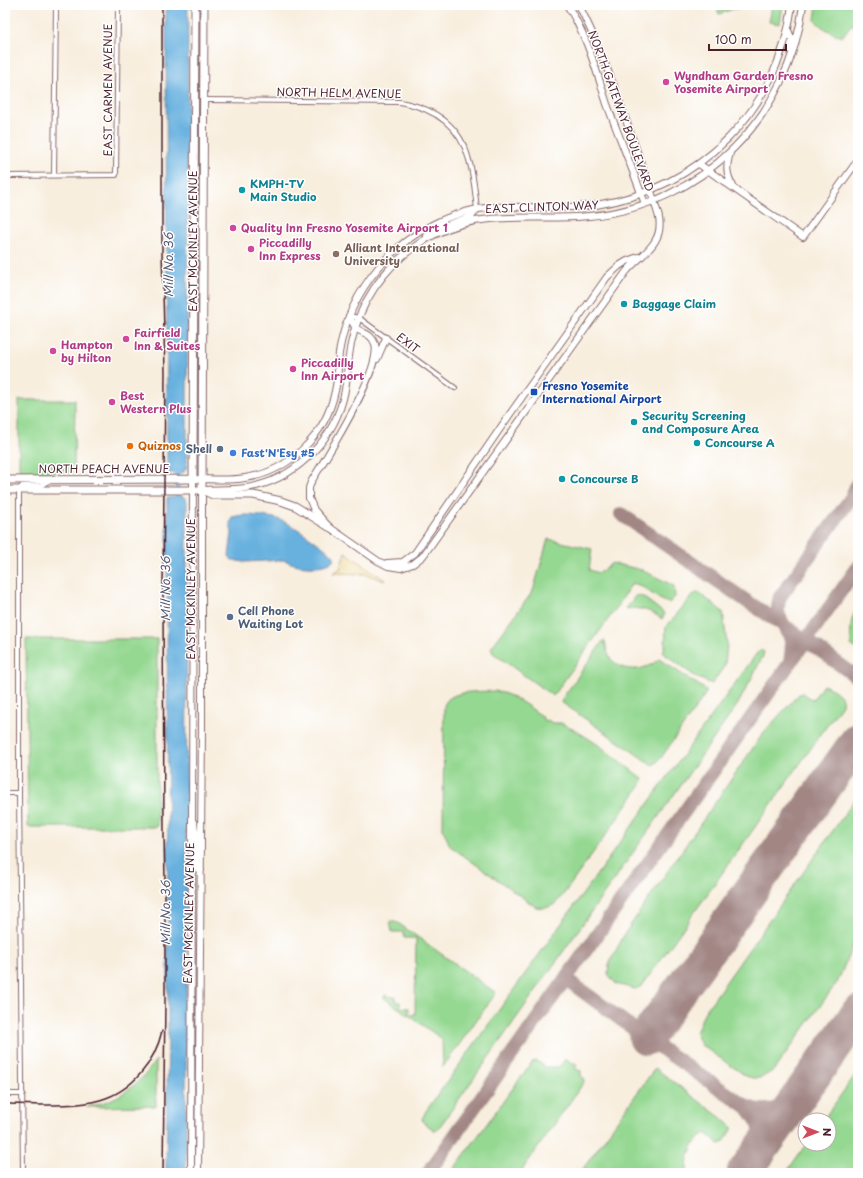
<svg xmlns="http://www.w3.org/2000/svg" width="863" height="1178" font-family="'Playpen Sans',sans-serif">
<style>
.green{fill:#94d891;stroke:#6f7c5e}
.sand{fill:#eeda9e;stroke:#9c7c64}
.water{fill:#67b1df;stroke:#586885}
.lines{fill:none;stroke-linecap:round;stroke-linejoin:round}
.canal{stroke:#67b1df;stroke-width:5.5}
.taxiway{stroke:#a18684;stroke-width:14}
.runway{stroke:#a18684;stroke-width:35}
.street-casing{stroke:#87676a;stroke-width:6}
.secondary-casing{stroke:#87676a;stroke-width:8}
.primary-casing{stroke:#87676a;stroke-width:9}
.street{stroke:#fff;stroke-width:4}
.secondary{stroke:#fff;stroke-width:6}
.primary{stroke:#fff;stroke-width:7}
.rail{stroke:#4a1f2b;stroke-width:1.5}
.hotel-dot{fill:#d1479c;stroke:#fff;stroke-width:1.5}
.culture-dot{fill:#0f9aa8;stroke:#fff;stroke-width:1.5}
.education-dot{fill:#8d6e63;stroke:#fff;stroke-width:1.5}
.transit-dot{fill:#1a4fb4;stroke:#fff;stroke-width:1.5}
.food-dot{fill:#e8710a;stroke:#fff;stroke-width:1.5}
.service-dot{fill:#5c6f8a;stroke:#fff;stroke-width:1.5}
.shop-dot{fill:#3f7fe0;stroke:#fff;stroke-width:1.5}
.labels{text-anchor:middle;stroke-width:3;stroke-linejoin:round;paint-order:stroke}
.hotel-label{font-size:11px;font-weight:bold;fill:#b23c85;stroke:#fff;text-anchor:start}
.street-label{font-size:11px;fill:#4a1f2b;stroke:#fff}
.culture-label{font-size:11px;font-weight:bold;fill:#0d838f;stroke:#fff;text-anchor:start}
.education-label{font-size:11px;font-weight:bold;fill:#785e54;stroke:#fff;text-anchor:start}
.transit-label{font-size:11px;font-weight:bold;fill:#164399;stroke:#fff;text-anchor:start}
.food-label{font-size:11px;font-weight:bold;fill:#c56008;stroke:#fff;text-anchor:start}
.service-label{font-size:11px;font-weight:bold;fill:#4e5e75;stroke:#fff;text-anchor:end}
.shop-label{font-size:11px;font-weight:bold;fill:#366cbe;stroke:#fff;text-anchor:start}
.water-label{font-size:12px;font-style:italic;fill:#565973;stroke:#fff}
</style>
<rect width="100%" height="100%" fill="#fff"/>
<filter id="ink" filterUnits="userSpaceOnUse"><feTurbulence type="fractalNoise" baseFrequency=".025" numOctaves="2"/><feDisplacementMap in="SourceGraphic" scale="8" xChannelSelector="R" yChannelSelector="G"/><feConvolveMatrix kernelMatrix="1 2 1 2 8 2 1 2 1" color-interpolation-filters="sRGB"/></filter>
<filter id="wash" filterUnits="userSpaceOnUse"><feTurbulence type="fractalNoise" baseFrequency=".012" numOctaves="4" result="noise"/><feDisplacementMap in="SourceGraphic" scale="16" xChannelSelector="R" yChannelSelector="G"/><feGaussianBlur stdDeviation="0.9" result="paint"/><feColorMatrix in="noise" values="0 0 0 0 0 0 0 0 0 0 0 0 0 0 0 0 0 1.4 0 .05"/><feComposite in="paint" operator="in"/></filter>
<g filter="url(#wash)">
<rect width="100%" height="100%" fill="#f8eede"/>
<!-- green -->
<path class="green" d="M716 5H783L780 24 769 22 772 6 733 9 719 14Z
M817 5H858V28L854 25H851L842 37C833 33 821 28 815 20Z
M19 400H75L74 467 72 472 26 473 23 471H19Z
M548 539 592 549 589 570 599 573 612 563 642 570 674 586 675 597 669 603C654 599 647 586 632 583L617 607 553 696 493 653 491 648 533 591Z
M698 592 723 612 727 644 725 665 712 684 696 677 663 653 665 646 666 627 692 596Z
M636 595 643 597 665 614 662 619C650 610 641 607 626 609Z
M858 605V650L851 645C850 629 850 620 858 605Z
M26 639H157V827H28Z
M603 641H605C606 646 607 654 611 659 624 674 646 671 659 659L706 690V693L661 758 656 763 652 765 561 702 562 699Z
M761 649 764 652 763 656 738 704 443 1122 437 1130H434L423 1122 422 1119 426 1111 757 653Z
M823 685C829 687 841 693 842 699 843 701 842 705 841 706L642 986 635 989 616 984 608 974 609 964 625 933 764 732 799 694 803 693 813 700Z
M495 691C513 694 527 706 542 716L544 721 548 720 552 723H561L580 733 600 746 643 779 641 785 566 891C556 903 553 910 536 907L450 846 443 829 444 706C449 689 480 692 495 691Z
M858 795V932L838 981 774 1070C763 1077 759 1081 746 1076L701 1045 696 1033 704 1013Z
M390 921 398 923 496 993 443 1067 442 1039 383 997 386 994V996L396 997V1002H400V1007L409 1008V1014L415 1015 416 938H404V932H392Z
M565 1059 577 1065 575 1069 581 1071V1076L585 1079 584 1082 520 1173H451L532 1062 537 1061 545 1067H559Z
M156 1060V1106L87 1107C117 1101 139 1086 156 1060Z
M655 1068 728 1123 732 1127V1130L723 1143 719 1144 706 1133C691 1142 687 1156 687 1173H580Z
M858 1071V1173H786L806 1144H829V1120H823Z"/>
<!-- sand -->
<path class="sand" d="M345 552 385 580 384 581 366 574 333 573 340 569Z"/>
<!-- water -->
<path class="water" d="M166 5H188L187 467 183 473H167Z
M183 496 187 501 186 1173H166L168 1027 167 498Z
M243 515C253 515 264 516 274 518 291 522 320 544 334 556V559L330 563C318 568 296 567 285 560L244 562 232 560 229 556 232 533 230 523 232 517Z"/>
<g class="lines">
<!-- canal -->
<path class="canal" d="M177 465V503"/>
<!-- taxiway -->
<path class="taxiway" d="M621 514 748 602 806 640 858 678
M790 662C791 655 793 647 791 640 786 622 773 619 780 597L851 498 858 482
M566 979 646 1038 747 1107C763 1113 776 1109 792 1106
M747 1107C758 1121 762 1128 764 1146
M428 1173 858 567"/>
<!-- runway -->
<path class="runway" d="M646 1038 858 740
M744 1173 858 1013"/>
</g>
</g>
<g filter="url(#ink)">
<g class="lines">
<!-- street casing -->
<g class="street-casing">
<path id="street" d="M204 100 400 102C434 108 460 125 469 160 474 176 475 193 477 209
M54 175 56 5
M5 176 116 175 118 5
M349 316 359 318 455 388
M5 793H19
M5 1094H23
M23 1173 19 793V490L22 486 42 485 48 481"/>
</g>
<!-- secondary casing -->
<g class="secondary-casing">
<path id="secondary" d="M567 5C587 35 596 70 607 104 619 137 633 170 645 204
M788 30 792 40 790 50
M730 153C726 166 726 174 733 186
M699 164 803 237 858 160
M427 236 438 228 472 216 477 209
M349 316C351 319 353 324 355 327 361 334 371 332 375 344 382 370 326 458 311 482L309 488V498L314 510 329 527 378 561 388 566 401 568 413 564 423 556 626 272C640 255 664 244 659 218 658 212 655 206 654 200L614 86 595 39 579 5
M377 359 386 338
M387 563 403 562 415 553 510 414 607 277 619 266 627 261 638 257
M194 823C197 837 194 857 198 869L201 870
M191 1173 193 479C210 479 228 481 245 478 289 472 326 435 335 391 338 379 338 366 339 353 344 322 358 292 378 268 407 233 452 209 497 207 530 206 564 210 596 205 700 189 780 109 792 5
M198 1173 202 729V490C217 489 231 490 246 488 292 481 331 444 343 399 348 381 347 362 351 344 359 304 383 268 417 245 473 206 527 222 589 216 702 206 790 116 803 5"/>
</g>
<!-- primary casing -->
<g class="primary-casing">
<path id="primary" d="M5 480 193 479 195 5
M5 490H202L213 495H253L281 501 295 506 329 527
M202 490 204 5"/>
</g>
<!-- street -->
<use href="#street" class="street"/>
<!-- secondary -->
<use href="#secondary" class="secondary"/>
<!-- primary -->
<use href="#primary" class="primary"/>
<!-- rail -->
<path class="rail" d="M162 5V251L165 372 163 591 164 835 165 879V1001L163 1173
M5 1104C33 1104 74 1108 100 1100 132 1091 155 1062 162 1031"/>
</g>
</g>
<!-- markers -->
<g class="hotel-dot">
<circle cx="666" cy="82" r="4"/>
<circle cx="233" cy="228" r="4"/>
<circle cx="251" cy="249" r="4"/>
<circle cx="126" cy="339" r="4"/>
<circle cx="53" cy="351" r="4"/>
<circle cx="293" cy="369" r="4"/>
<circle cx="112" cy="402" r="4"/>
</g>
<g class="culture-dot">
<circle cx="242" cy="190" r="4"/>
<circle cx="624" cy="304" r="4"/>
<circle cx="634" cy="422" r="4"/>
<circle cx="697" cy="443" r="4"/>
<circle cx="562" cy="479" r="4"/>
</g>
<circle class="education-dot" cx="336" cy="254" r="4"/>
<rect class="transit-dot" x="530" y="388" width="8" height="8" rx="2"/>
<circle class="food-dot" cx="130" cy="446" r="4"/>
<g class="service-dot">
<circle cx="220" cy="449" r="4"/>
<circle cx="230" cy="617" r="4"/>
</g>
<circle class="shop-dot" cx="233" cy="453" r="4"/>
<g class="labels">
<!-- hotel labels -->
<g class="hotel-label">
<text x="674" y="80">Wyndham Garden Fresno<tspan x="674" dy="13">Yosemite Airport</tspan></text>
<text x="241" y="232">Quality Inn Fresno Yosemite Airport 1</text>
<text x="259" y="247">Piccadilly<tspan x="259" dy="13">Inn Express</tspan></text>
<text x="134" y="337">Fairfield<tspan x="134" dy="13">Inn &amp; Suites</tspan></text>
<text x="61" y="349">Hampton<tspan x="61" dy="13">by Hilton</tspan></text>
<text x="301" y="367">Piccadilly<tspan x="301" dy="13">Inn Airport</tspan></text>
<text x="120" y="400">Best<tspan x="120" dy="13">Western Plus</tspan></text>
</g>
<!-- street labels -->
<g class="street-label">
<text transform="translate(108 90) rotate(-90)" y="4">EAST CARMEN AVENUE</text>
<text transform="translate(339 93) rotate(1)" y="4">NORTH HELM AVENUE</text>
<text transform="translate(621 111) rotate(70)" y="4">NORTH GATEWAY BOULEVARD</text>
<text transform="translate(542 207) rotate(-2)" y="4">EAST CLINTON WAY</text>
<text transform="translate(193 241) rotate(-90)" y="4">EAST MCKINLEY AVENUE</text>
<text transform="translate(408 343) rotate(37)" y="4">EXIT</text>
<text x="104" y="473">NORTH PEACH AVENUE</text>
<text transform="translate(191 589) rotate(-90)" y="4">EAST MCKINLEY AVENUE</text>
<text transform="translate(189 913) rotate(-89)" y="4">EAST MCKINLEY AVENUE</text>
</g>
<!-- culture labels -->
<g class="culture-label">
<text x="250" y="188">KMPH-TV<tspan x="250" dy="13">Main Studio</tspan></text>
<text x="632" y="308">Baggage Claim</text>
<text x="642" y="420">Security Screening<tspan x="642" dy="13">and Composure Area</tspan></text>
<text x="705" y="447">Concourse A</text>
<text x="570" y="483">Concourse B</text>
</g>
<!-- education labels -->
<g class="education-label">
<text x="344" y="252">Alliant International<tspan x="344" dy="13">University</tspan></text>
</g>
<!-- transit labels -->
<g class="transit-label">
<text x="542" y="390">Fresno Yosemite<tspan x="542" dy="13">International Airport</tspan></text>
</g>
<!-- food labels -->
<g class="food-label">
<text x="138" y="450">Quiznos</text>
</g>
<!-- service labels -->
<g class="service-label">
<text x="212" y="453">Shell</text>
<text x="238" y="615" text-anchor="start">Cell Phone<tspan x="238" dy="13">Waiting Lot</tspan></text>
</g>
<!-- shop labels -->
<g class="shop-label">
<text x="241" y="457">Fast'N'Esy #5</text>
</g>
<!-- water labels -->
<g class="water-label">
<text transform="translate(169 265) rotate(-90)" y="4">Mill No. 36</text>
<text transform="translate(166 589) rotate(-90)" y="4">Mill No. 36</text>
<text transform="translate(166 913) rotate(-90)" y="4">Mill No. 36</text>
</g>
</g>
<!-- margin -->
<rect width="863" height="1178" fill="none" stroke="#fff" stroke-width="20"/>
<!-- north arrow -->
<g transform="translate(817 1132) rotate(90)"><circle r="19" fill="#ffffff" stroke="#b7a5aa"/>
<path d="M0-3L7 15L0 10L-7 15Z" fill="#d1495b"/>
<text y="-6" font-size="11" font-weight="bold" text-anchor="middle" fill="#4a1f2b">N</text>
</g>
<!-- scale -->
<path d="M709 44v6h77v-6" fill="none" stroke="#4a1f2b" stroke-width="2"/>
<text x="715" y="44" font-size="12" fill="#4a1f2b" stroke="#ffffff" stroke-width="3" paint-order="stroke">100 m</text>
</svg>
